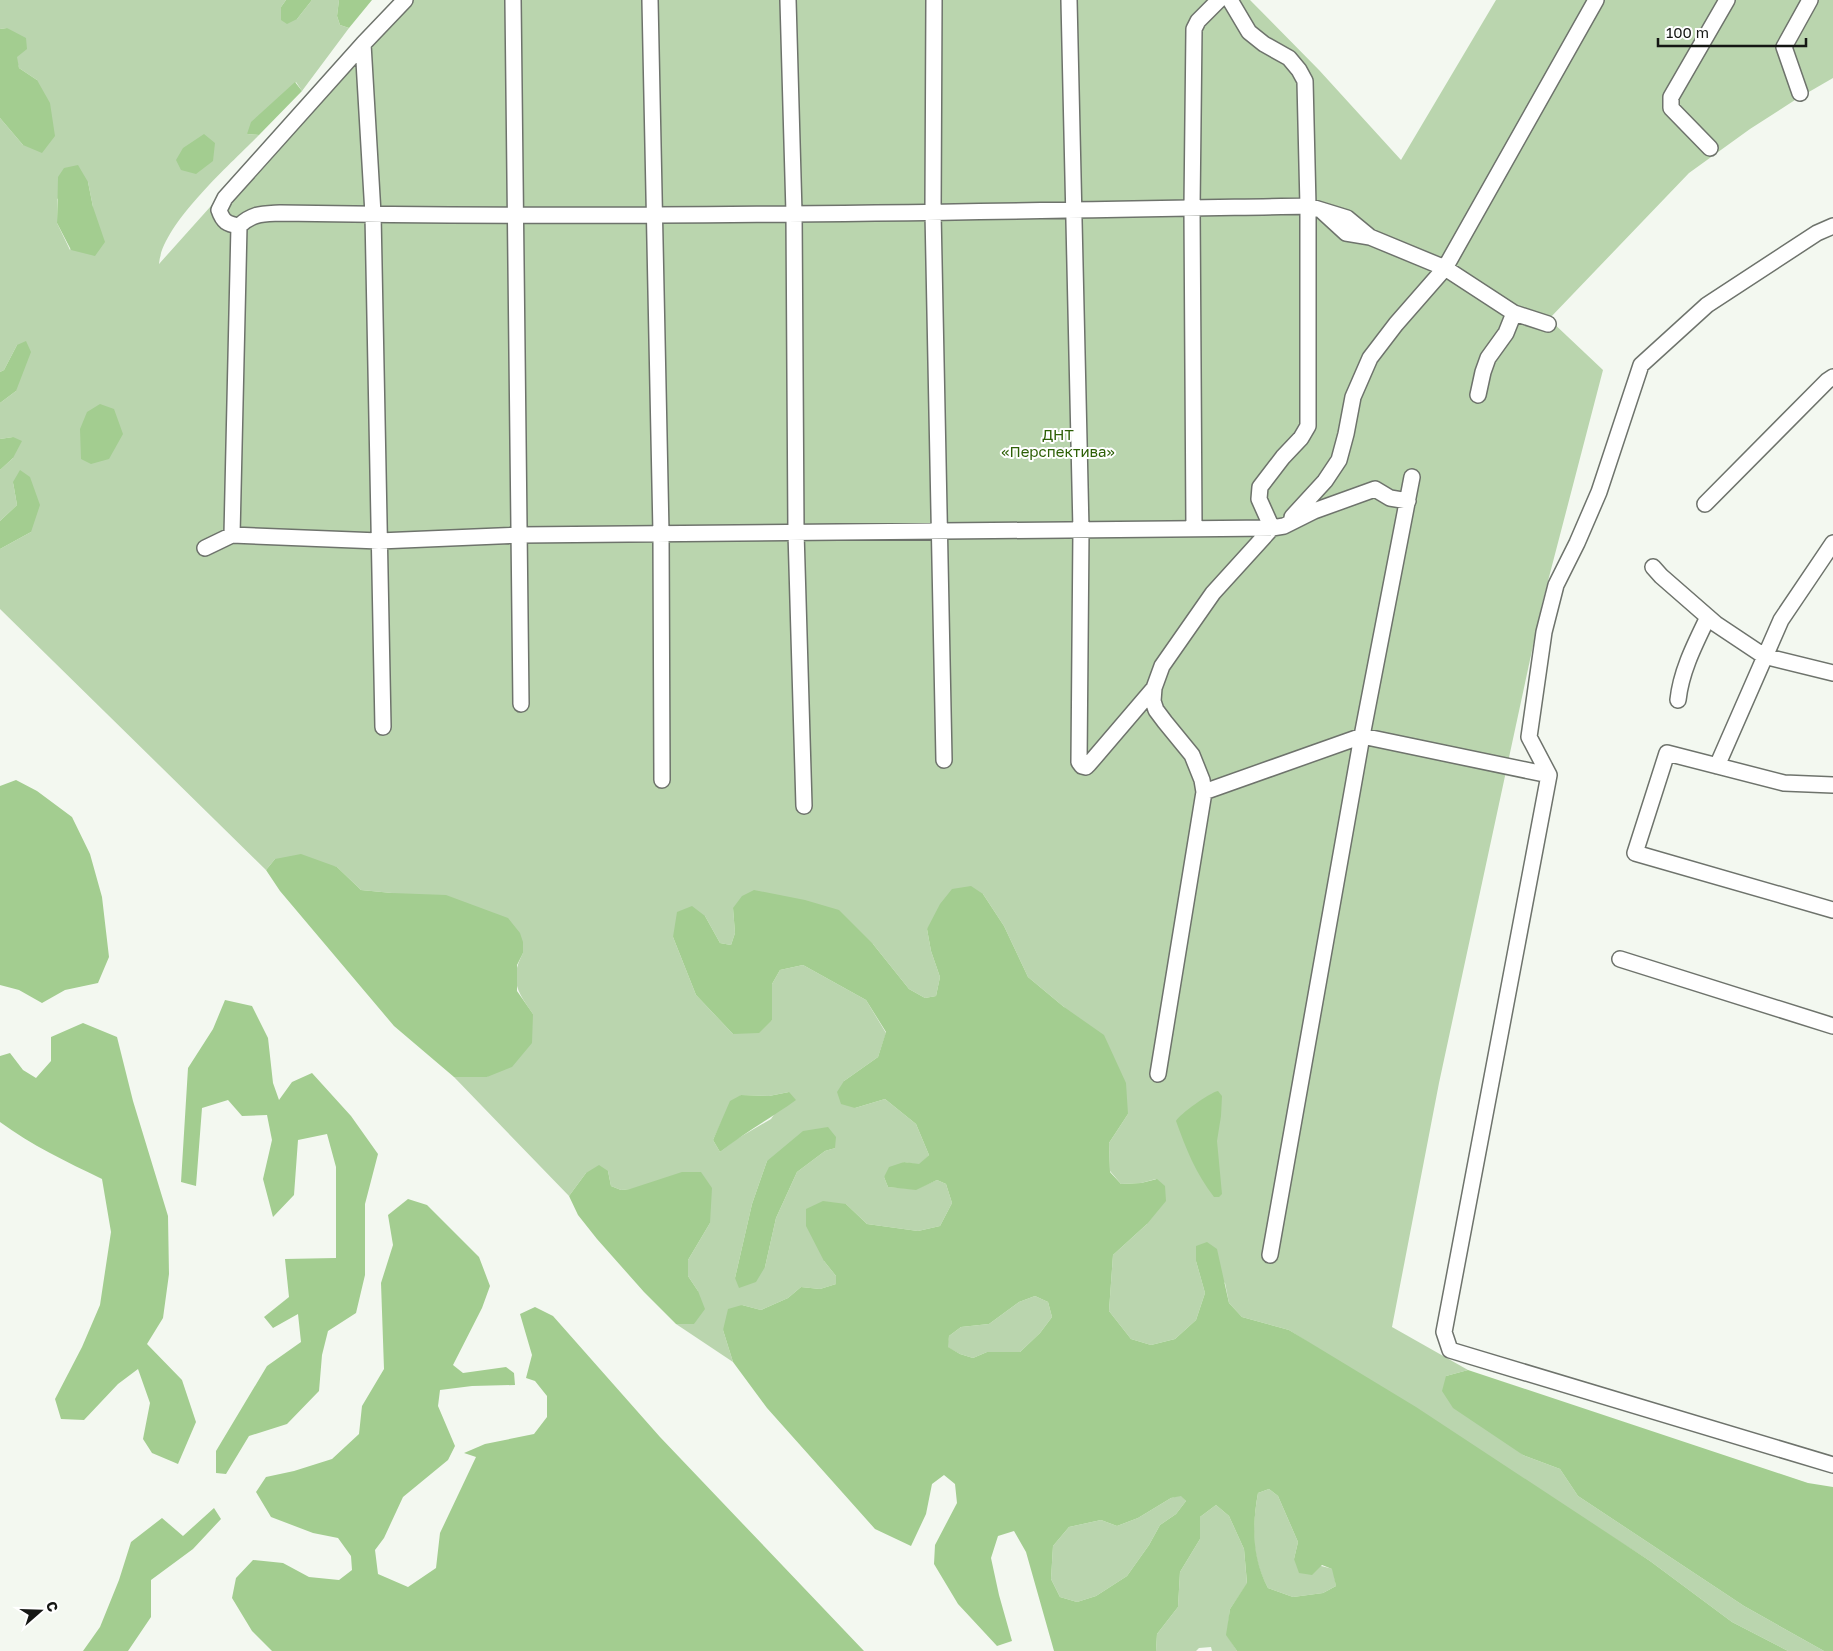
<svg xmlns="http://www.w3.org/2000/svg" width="1833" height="1651" font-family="'Golos Text',sans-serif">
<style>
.green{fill:#bad5ae;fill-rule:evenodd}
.forest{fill:#a3cd90;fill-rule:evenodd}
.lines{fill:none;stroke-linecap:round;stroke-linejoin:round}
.minor-casing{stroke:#6e736c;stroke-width:18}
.minor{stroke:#fff;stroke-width:15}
.labels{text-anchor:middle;stroke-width:4;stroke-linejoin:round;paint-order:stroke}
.park-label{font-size:15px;fill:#2d5f06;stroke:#fff}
</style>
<rect width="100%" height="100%" fill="#f3f8f0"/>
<!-- green -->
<path class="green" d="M0 0H286L281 7 297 19 312 0H339L337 16 340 25 349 28 302 91 296 82 247 134 259 135C231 164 162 224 159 264L383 14 397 0H1250L1319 70 1401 160 1496 0H1833V78L1795 100 1750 129 1689 173 1549 319 1603 370 1542 604 1439 1083 1392 1327 1468 1370 1446 1376 1523 1455 1560 1469 1578 1496 1744 1606 1824 1651H1788L1732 1622 1650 1561 1289 1330 1242 1317 1229 1303 1225 1283 1196 1261 1205 1293 1196 1320 1175 1339 1151 1345 1131 1339 1109 1311 1113 1255 1147 1224 1156 1179 1141 1183 1121 1184 1110 1171 1109 1143 1128 1114 1064 1007 1028 977 1004 926 983 894 927 929 931 951 940 977 936 996 925 998 909 989 873 944 733 908 735 933 731 945 720 943 705 916 673 937 696 995 733 1034 772 1020V984L780 970 803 965 866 1000 886 1033 878 1057 844 1081 855 1108 885 1099 916 1124 929 1155 919 1165 904 1162 884 1177 888 1187 916 1189 937 1180 946 1184 952 1203 940 1226 918 1231 867 1224 846 1204 824 1261 836 1276V1284L820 1289 801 1287 788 1298 761 1310 742 1305 723 1330 733 1362 676 1324H694L698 1291 688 1276V1260L710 1223 630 1189 621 1190 611 1186 608 1171 586 1173 569 1196 454 1077H487L533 1014C517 991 509 980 523 953L392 893 361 890 337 867 275 859 266 870 0 609V549L31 532 13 482 17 505 0 521V470L13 458V437L0 439V403L16 391 17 345 4 370 0 372V118L23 145 37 80 19 68 7 28 0 29ZM88 182 93 207 70 250 57 223V199ZM789 1092 771 1119 735 1140 720 1152 713 1140 721 1123 741 1095 769 1096ZM835 1148 825 1151 797 1172 776 1218 765 1267 735 1278 752 1204 767 1161Z
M1035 1296 1048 1302 1052 1317 1040 1333 1020 1352H987L973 1358 960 1354 947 1347 949 1336 961 1327 989 1324 1019 1302Z
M1269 1489 1278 1496 1298 1542 1294 1559 1333 1569 1336 1586 1323 1593 1293 1597 1268 1588C1251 1557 1252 1527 1258 1493Z
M1181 1495 1186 1501 1176 1514 1160 1525 1149 1545 1127 1576 1096 1596 1077 1602 1060 1597 1051 1579 1053 1546 1069 1527 1101 1520 1117 1526 1138 1518 1171 1498Z
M1216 1505 1229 1516 1244 1549 1247 1584 1230 1609 1227 1635 1237 1651H1212L1211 1647 1199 1648 1196 1651H1156L1157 1634 1178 1607 1180 1572 1200 1539V1517Z"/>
<!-- forest -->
<path class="forest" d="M286 0H312L297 19 287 24 281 20V7Z
M339 0H372L349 28 340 25 337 16Z
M7 28 26 38 27 49 17 57 19 68 37 80 50 103 55 136 42 153 23 145 0 118V29Z
M295 82 302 91 259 135 247 134 251 122Z
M204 134 215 143 213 161 196 174 181 170 176 160 183 148Z
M78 165 88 182 93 207 105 242 95 256 71 250 57 223 58 177 64 168Z
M26 341 31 352 16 391 0 403V372L4 370 17 345Z
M100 404 114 409 123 434 109 459 91 464 81 459 80 429 87 412Z
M13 437 22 441 13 458 0 470V439Z
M20 470 30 477 40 505 31 532 0 549V521L17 505 13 482Z
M16 780 37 791 72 817 90 854 102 897 109 957 98 983 65 990 42 1003 19 990 0 985V786Z
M301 854 337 867 361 890 392 893 446 895 508 918 520 933 523 942V953L517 965V991L533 1014 532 1043 512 1067 487 1077H454L394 1026 280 891 266 870 275 859Z
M971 886 983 894 1004 926 1028 977 1064 1007 1104 1035 1126 1083 1128 1114 1109 1143 1110 1172 1121 1184 1141 1183 1157 1179 1165 1186 1166 1201 1147 1224 1113 1255 1109 1311 1131 1339 1151 1345 1175 1339 1196 1320 1205 1293 1196 1261V1246L1207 1242 1217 1249 1229 1303 1242 1317 1289 1330 1416 1407 1650 1561 1732 1622 1788 1651H1237L1226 1635 1230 1609 1247 1583 1244 1549 1229 1516 1216 1505 1200 1517V1539L1180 1572 1178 1607 1157 1634 1156 1651H1054L1026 1552 1014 1531 998 1536 991 1558 999 1595 1012 1641 997 1646 958 1604 934 1564 935 1545 957 1503 955 1484 944 1475 932 1484 926 1514 911 1546 875 1529 767 1408 733 1362 723 1330 728 1309 742 1305 761 1310 788 1298 801 1287 820 1289 836 1284V1276L824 1261 806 1226V1209L823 1201 846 1204 867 1224 918 1231 940 1226 952 1203 946 1184 937 1180 916 1190 888 1187 884 1177 889 1167 904 1162 919 1164 929 1155 916 1124 885 1099 855 1108 841 1104 837 1092 844 1081 878 1057 886 1032 866 1000 803 965 780 970 772 984V1020L759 1033 733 1034 696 995 673 937 677 912 692 906 705 916 720 943 731 945 735 933 733 908 742 896 754 890 805 900 839 910 873 944 909 989 925 998 936 996 940 977 931 951 927 929 940 904 952 889ZM1035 1296 1048 1302 1052 1317 1040 1333 1020 1352H987L973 1358 960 1354 948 1347 949 1336 961 1327 989 1324 1019 1302ZM1269 1489 1278 1496 1298 1542 1294 1559 1299 1573 1312 1575 1322 1565 1332 1569 1336 1586 1323 1593 1293 1597 1268 1588C1252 1558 1252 1526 1258 1493ZM1181 1496 1186 1501 1176 1514 1160 1525 1149 1545 1127 1576 1096 1596 1077 1602 1060 1597 1051 1579 1053 1546 1069 1527 1101 1520 1117 1526 1138 1518 1171 1498Z
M225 1000 252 1006 268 1038 273 1083 279 1100 292 1082 312 1073 351 1116 378 1154 365 1204V1275L356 1313 328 1331 322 1355 319 1391 287 1424 249 1436 226 1474 216 1473V1451L267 1366 301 1342 298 1314 273 1328 264 1317 289 1297 285 1259 336 1258V1167L327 1134 298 1140 294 1195 273 1217 263 1179 272 1140 267 1115 242 1116 228 1100 202 1108 196 1186 181 1182 188 1068 213 1029Z
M83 1023 117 1037 133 1101 168 1216 169 1274 163 1318 147 1344 182 1380 196 1422 178 1464 152 1453 143 1439 150 1403 138 1369 118 1384 84 1420 61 1419 55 1399 82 1347 100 1305 111 1232 102 1179C67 1162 31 1145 0 1122V1056L10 1053 23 1070 36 1078 51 1061V1037Z
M1218 1091 1222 1096 1221 1116 1217 1141 1222 1194 1219 1197H1214C1196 1174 1186 1149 1176 1121 1180 1114 1209 1093 1218 1091Z
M789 1092 796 1100C771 1118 744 1133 720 1152L713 1140 730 1101 741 1095 769 1096Z
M828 1127 836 1137 835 1148 825 1151 797 1172 776 1218 765 1267 756 1282 739 1288 735 1278 752 1204 767 1161 803 1131Z
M599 1165 608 1171 611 1186 621 1190 630 1189 682 1172H701L712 1188 710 1223 688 1260V1276L698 1291 705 1309 694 1324H676L644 1292 597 1239 578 1215 569 1196 586 1173Z
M408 1199 427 1205 479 1257 490 1286 482 1308 453 1365 463 1373 506 1367 514 1373 515 1385 472 1386 440 1390 438 1406 455 1446 448 1460 403 1497 384 1538 375 1550 378 1574 408 1587 436 1568 440 1533 476 1457 464 1453 485 1444 534 1434 547 1417V1396L535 1381 526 1378 532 1355 520 1314 535 1307 553 1316 660 1437 864 1651H272L252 1631 232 1598 236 1578 253 1560 283 1563 309 1577 339 1580 352 1570 351 1556 338 1538 313 1533 271 1517 256 1492 266 1477 294 1471 332 1459 359 1434 362 1406 384 1369 381 1283 393 1245 388 1215Z
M1468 1370 1808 1483 1833 1487V1651H1824L1744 1606 1578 1496 1560 1469 1523 1455 1453 1408 1442 1391 1446 1376Z
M214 1508 221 1519 193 1549 151 1580V1617L128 1651H83L100 1627 119 1580 131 1542 162 1518 183 1536Z"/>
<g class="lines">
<!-- minor casing -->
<g class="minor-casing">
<path id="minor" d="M513 0 521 704
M650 0 661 533 662 780
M788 0 794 213 796 532 804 806
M934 0 933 212 944 760
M1069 0 1081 530 1079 762 1082 766 1086 767 1089 764 1154 688
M363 44 373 214 383 727
M1800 93 1784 47 1810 0
M1710 148 1671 108V97L1727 0
M1322 211 1346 233 1370 237 1445 268 1514 313 1548 324
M239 226C227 224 223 222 219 210L225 198 363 44 405 0
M1833 226 1817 233 1707 305 1641 365 1599 492 1577 543 1556 585 1544 632 1529 737 1549 775 1444 1332 1450 1350 1833 1465
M1478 395 1483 372 1488 358 1506 333 1514 313
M1705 504 1827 381 1833 377
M1292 517 1325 481 1339 460 1346 434 1353 397 1370 358 1396 324 1445 268 1596 0
M1194 529 1192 208 1194 29 1198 21 1219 0
M232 535 239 226C253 213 262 214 280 213 622 219 965 212 1308 206L1347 218 1370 237
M205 548 232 535 379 541 520 535 1272 528 1284 526 1314 511 1375 489 1390 498 1408 501
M1653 567 1661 576 1716 624 1764 656 1833 673
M1678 700C1681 671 1695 644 1708 617
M1717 766 1781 620 1833 543
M1833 785 1784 783 1667 753 1635 853 1833 910
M1204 792 1362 736 1549 775
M1620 959 1833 1026
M1158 1074 1204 792 1202 780 1192 755 1165 722 1156 710 1153 701 1154 688 1162 666 1213 593 1272 528 1259 499 1260 487 1283 457 1301 438 1308 426V206L1305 81 1299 70 1289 58 1264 44 1249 32 1230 0
M1270 1255 1362 736 1412 477"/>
</g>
<!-- minor -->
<use href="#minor" class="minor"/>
</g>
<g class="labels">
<!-- park labels -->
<g class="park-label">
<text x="1058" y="440">ДНТ<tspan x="1058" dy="17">«Перспектива»</tspan></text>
</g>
</g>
<!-- north arrow -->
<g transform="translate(40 1611) rotate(70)" stroke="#ffffff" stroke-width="4" paint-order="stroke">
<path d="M0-4L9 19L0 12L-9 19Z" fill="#151714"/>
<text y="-8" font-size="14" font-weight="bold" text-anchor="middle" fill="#151714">С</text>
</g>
<!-- scale -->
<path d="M1658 38v8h148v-8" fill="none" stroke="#151714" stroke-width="2.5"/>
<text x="1666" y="38" font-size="15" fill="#151714" stroke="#ffffff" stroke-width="4" paint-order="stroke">100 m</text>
</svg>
